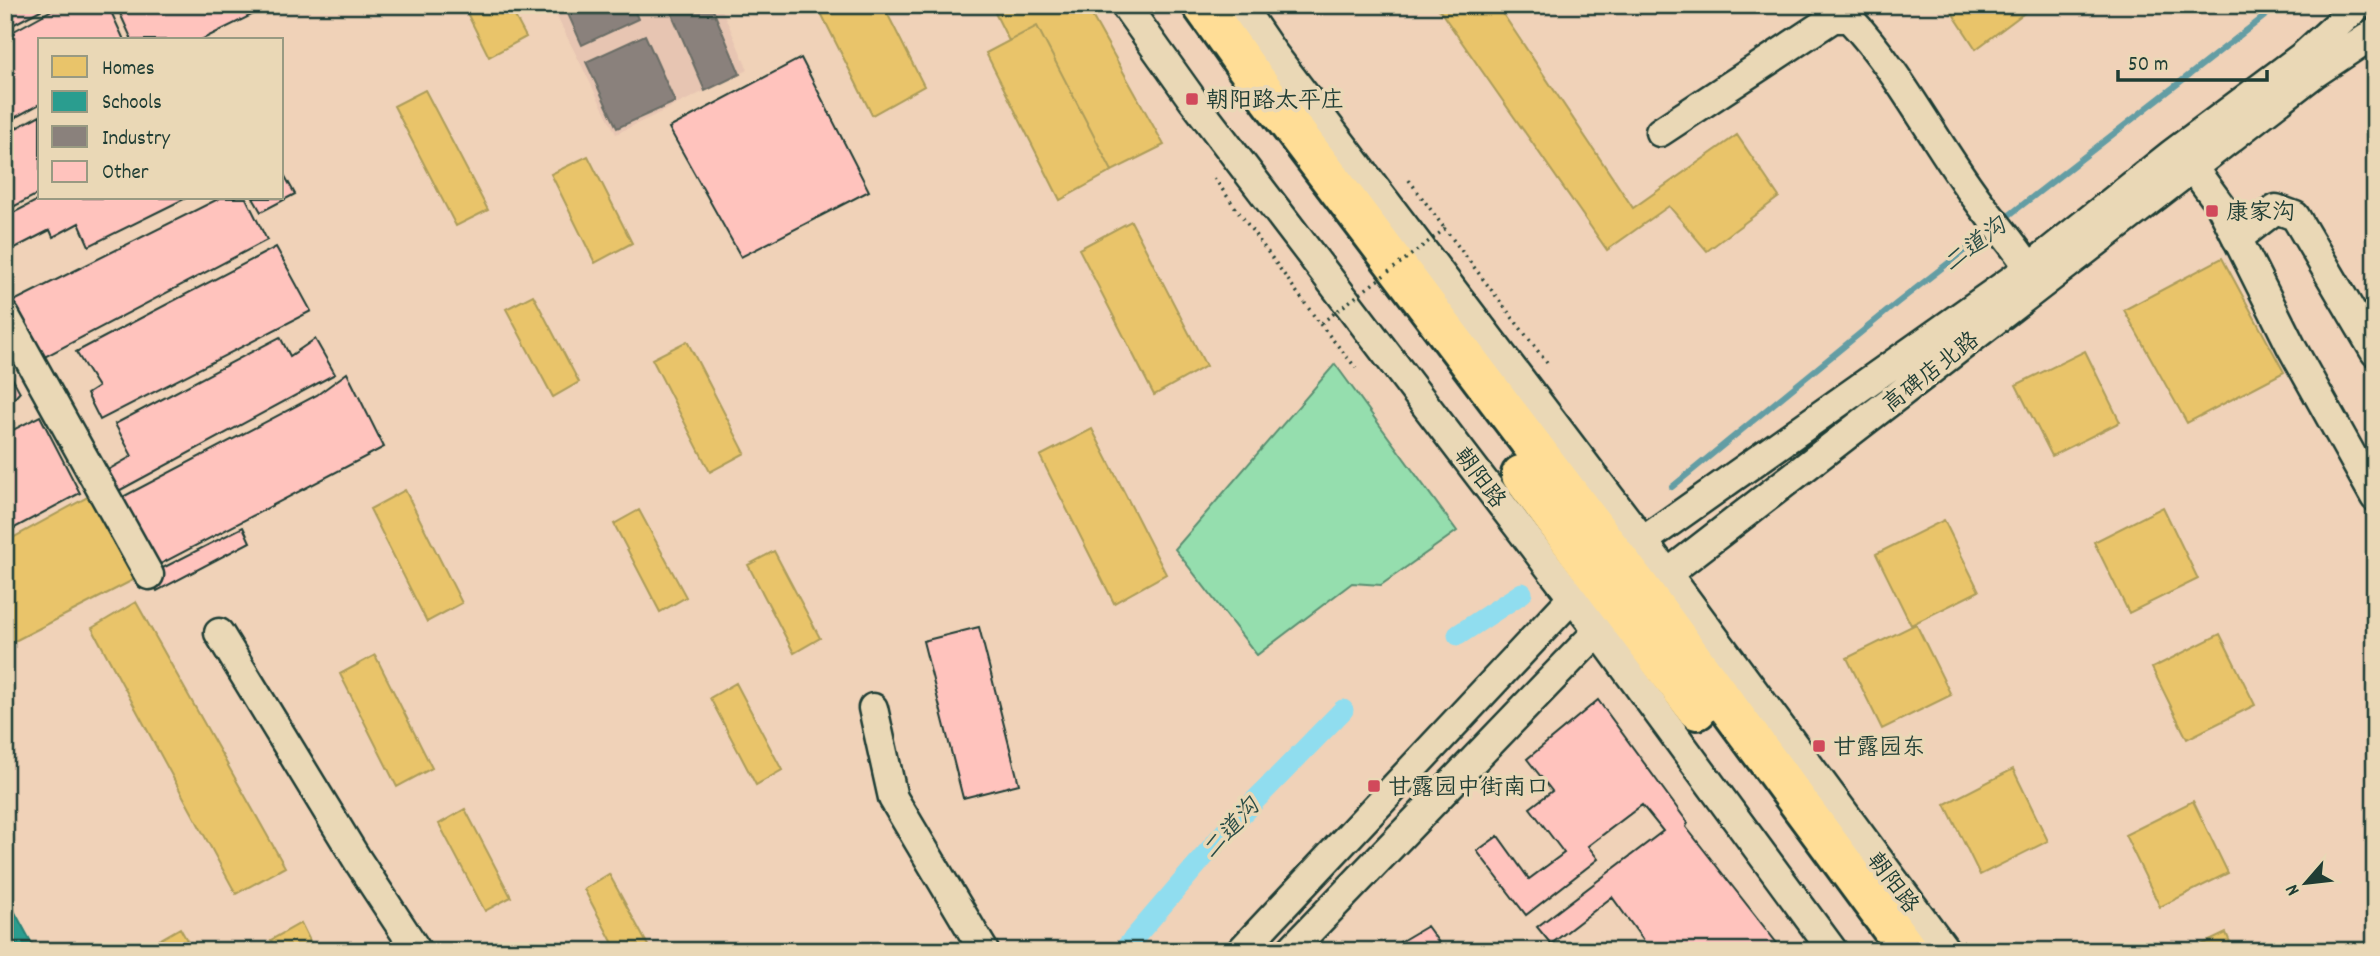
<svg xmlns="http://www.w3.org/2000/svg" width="2380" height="956" font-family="Dekko,'LXGW WenKai TC',sans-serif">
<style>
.built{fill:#e7c5b2}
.green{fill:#95deae;stroke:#5a8e71;stroke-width:2}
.homes{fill:#e9c46a;stroke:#ac9c5a;stroke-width:2}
.schools{fill:#2a9d8f;stroke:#278074;stroke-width:2}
.industry{fill:#8a817c;stroke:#6a6d66;stroke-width:2}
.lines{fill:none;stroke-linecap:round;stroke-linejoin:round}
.stream{stroke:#639da4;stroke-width:6}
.canal{stroke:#90ddef;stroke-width:21}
.building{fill:#ffc3bd;stroke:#1f3d34;stroke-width:2}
.minor-casing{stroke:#1f3d34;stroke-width:33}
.highway-casing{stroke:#1f3d34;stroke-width:44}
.path{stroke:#1f3d34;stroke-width:3.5;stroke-dasharray:2 5;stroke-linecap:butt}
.minor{stroke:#ead8b6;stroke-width:28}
.highway{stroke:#ffdd96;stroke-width:38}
.path-bridge{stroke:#1f3d34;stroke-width:3.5;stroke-dasharray:2 5;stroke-linecap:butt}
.poi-dot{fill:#d1495b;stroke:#ead8b6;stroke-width:2.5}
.labels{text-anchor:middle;stroke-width:7;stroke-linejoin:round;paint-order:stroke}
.poi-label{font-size:23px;fill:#1f3d34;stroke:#ead8b6;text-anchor:start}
.street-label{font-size:23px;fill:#1f3d34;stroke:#ead8b6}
.water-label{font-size:24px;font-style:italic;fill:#2a4d47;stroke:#ead8b6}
</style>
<rect width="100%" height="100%" fill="#f0d2b8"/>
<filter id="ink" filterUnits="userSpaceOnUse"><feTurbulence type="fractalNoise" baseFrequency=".0143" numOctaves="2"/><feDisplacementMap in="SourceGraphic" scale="14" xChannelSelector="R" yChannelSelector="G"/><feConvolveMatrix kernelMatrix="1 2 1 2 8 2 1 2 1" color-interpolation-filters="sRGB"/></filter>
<g filter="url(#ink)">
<!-- built -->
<path class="built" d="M551 5H720L748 70 616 134Z"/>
<!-- green -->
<path class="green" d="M1335 364 1457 531 1381 585 1352 583 1257 655 1175 549Z"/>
<!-- homes -->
<path class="homes" d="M463 5H509L526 37 489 57Z
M817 5H883L924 86 872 115Z
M991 5H1086L1164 145 1112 171 1037 26 1009 41Z
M1436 5H1497L1633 208 1737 135 1779 197 1707 251 1669 206 1607 250Z
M1947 5H2035L1976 49Z
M1037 26 1112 171 1060 200 986 53Z
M425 90 488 210 456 226 394 106Z
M588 156 632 243 595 263 551 174Z
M1131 221 1206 366 1154 395 1079 249Z
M2222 258 2284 372 2187 423 2124 310Z
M533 295 579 382 553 397 506 309Z
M687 341 745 453 710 472 652 359Z
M2085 351 2120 422 2052 456 2016 385Z
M1092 429 1166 574 1114 603 1040 456Z
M405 490 462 603 427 622 370 509Z
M93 494 139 577 5 646V542Z
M2163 507 2198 579 2129 613 2094 542Z
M639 510 686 597 660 612 614 524Z
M1944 520 1979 591 1911 625 1876 554Z
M774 551 820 638 794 653 748 565Z
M136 602 285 867 236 894 92 628Z
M1916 624 1951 695 1882 729 1847 658Z
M2220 634 2255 705 2187 739 2152 668Z
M375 655 432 768 397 787 340 674Z
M736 683 782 770 756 785 710 698Z
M2013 769 2048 841 1980 875 1945 804Z
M2193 801 2228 873 2160 907 2125 835Z
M465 809 511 897 485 911 439 824Z
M609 874 651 951H617L584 889Z
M301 923 315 951H277L271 940Z
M180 928 193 951H158L154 943Z
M2226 933 2234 951H2188Z"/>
<!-- schools -->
<path class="schools" d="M5 894 36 951H5Z"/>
<!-- industry -->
<path class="industry" d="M564 5H632L638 19 582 45Z
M668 5H711L740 74 705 91Z
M645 35 675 102 617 128 586 62Z"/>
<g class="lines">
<!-- stream -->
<path class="stream" d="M2003 220 2279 5
M1672 487 1897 303 1992 229"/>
<!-- canal -->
<path class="canal" d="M1458 635 1522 593
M1123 951 1231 825 1343 710"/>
</g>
<!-- building -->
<path class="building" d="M5 5H50L5 29Z
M61 5H78L80 9 90 6 93 12 108 5 124 40H40V104L5 123V36Z
M126 5H272L201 40H132L118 9Z
M801 58 869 191 741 257 669 128Z
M40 115V193L5 211V134Z
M282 171 295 194 261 212 253 198H282Z
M42 198H186L89 246 79 223 53 237 50 230 5 253V217Z
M220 198H246L267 240 37 361 8 304Z
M276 247 311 311 100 420 87 394 98 387 76 352Z
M280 337 290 356 315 339 335 374 111 495 101 474 132 456 115 424Z
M5 365 20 392 5 409Z
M347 373 384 447 151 569 117 500 317 395Z
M40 416 80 493 5 533V434Z
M243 527 250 542 157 591 149 575Z
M979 627 1019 784 963 798 923 641Z
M1598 700 1688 823 1686 827 1783 951H1651L1612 897 1551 944 1537 927 1663 831 1642 805 1588 846 1598 859 1526 915 1477 851 1498 836 1529 879 1564 853 1530 808 1552 791 1527 759Z
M1427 926 1445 951H1396L1393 946Z"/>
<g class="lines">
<!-- minor casing -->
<g class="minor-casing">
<path id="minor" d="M1125 5 1192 99 1598 631 1833 951
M1240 5 1272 52 1643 541 1946 951
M1660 132 1833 18H1849C1900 72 1933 140 1977 199 1994 223 2014 244 2029 268
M2177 158 2193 168 2221 206 2292 348 2375 497
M2237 239 2276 209 2295 216 2375 352
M5 316 149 575
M219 633 358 861 417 951
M873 708 893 798 984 951
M1241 951 1573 597 1643 541 2029 268 2172 154 2303 56 2359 5
M1290 951 1598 631 1667 574 2315 73 2375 33"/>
</g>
<!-- highway casing -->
<g class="highway-casing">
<path id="highway" d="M1202 5 1249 71 1644 593 1908 951
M1521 475 1697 710"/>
</g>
<!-- path -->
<path class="path" d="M1409 180 1445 229
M1320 324 1356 368"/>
<!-- minor -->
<use href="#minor" class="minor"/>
<!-- highway -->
<use href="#highway" class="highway"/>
<!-- path-bridge -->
<path class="path-bridge" d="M1214 178 1320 324 1445 229 1547 363"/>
</g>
</g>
<!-- markers -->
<g class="poi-dot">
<rect x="1185" y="92" width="14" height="14" rx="3.5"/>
<rect x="2205" y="204" width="14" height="14" rx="3.5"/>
<rect x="1812" y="739" width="14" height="14" rx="3.5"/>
<rect x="1367" y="779" width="14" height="14" rx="3.5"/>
</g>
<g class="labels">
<!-- poi labels -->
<g class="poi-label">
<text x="1206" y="107">朝阳路太平庄</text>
<text x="2226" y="219">康家沟</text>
<text x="1833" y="754">甘露园东</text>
<text x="1388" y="794">甘露园中街南口</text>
</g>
<!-- street labels -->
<g class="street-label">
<text transform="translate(1930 371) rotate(-38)" y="8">高碑店北路</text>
<text transform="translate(1481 477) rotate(53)" y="8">朝阳路</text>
<text transform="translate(1894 882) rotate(53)" y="8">朝阳路</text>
</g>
<!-- water labels -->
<g class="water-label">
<text transform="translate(1974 244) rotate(-38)" y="8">二道沟</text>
<text transform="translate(1230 828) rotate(-48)" y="8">二道沟</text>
</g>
</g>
<!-- margin -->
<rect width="2380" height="956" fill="none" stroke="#ead8b6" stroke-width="28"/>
<rect x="14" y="14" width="2352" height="928" fill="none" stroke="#1f3d34" stroke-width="2.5" filter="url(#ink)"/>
<!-- legend -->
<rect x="38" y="38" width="245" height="161" fill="#ead8b6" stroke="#999a82" stroke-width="2"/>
<rect x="52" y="56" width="35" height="21" fill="#e9c46a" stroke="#999a82" stroke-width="2"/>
<text x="102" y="74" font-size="21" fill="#1f3d34">Homes</text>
<rect x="52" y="91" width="35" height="21" fill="#2a9d8f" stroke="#999a82" stroke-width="2"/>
<text x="102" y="108" font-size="21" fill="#1f3d34">Schools</text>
<rect x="52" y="126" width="35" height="21" fill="#8a817c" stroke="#999a82" stroke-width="2"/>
<text x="102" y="144" font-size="21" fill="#1f3d34">Industry</text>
<rect x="52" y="161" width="35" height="21" fill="#ffc3bd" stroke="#999a82" stroke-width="2"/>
<text x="102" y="178" font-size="21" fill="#1f3d34">Other</text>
<!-- north arrow -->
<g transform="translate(2306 883) rotate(242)" stroke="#ead8b6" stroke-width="5" paint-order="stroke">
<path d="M0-5L12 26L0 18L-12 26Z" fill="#1f3d34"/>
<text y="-10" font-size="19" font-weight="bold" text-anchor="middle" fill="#1f3d34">N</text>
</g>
<!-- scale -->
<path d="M2118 70v10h149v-10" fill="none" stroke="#1f3d34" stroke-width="3.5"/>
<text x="2128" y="70" font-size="21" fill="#1f3d34" stroke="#ead8b6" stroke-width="5" paint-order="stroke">50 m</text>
</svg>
